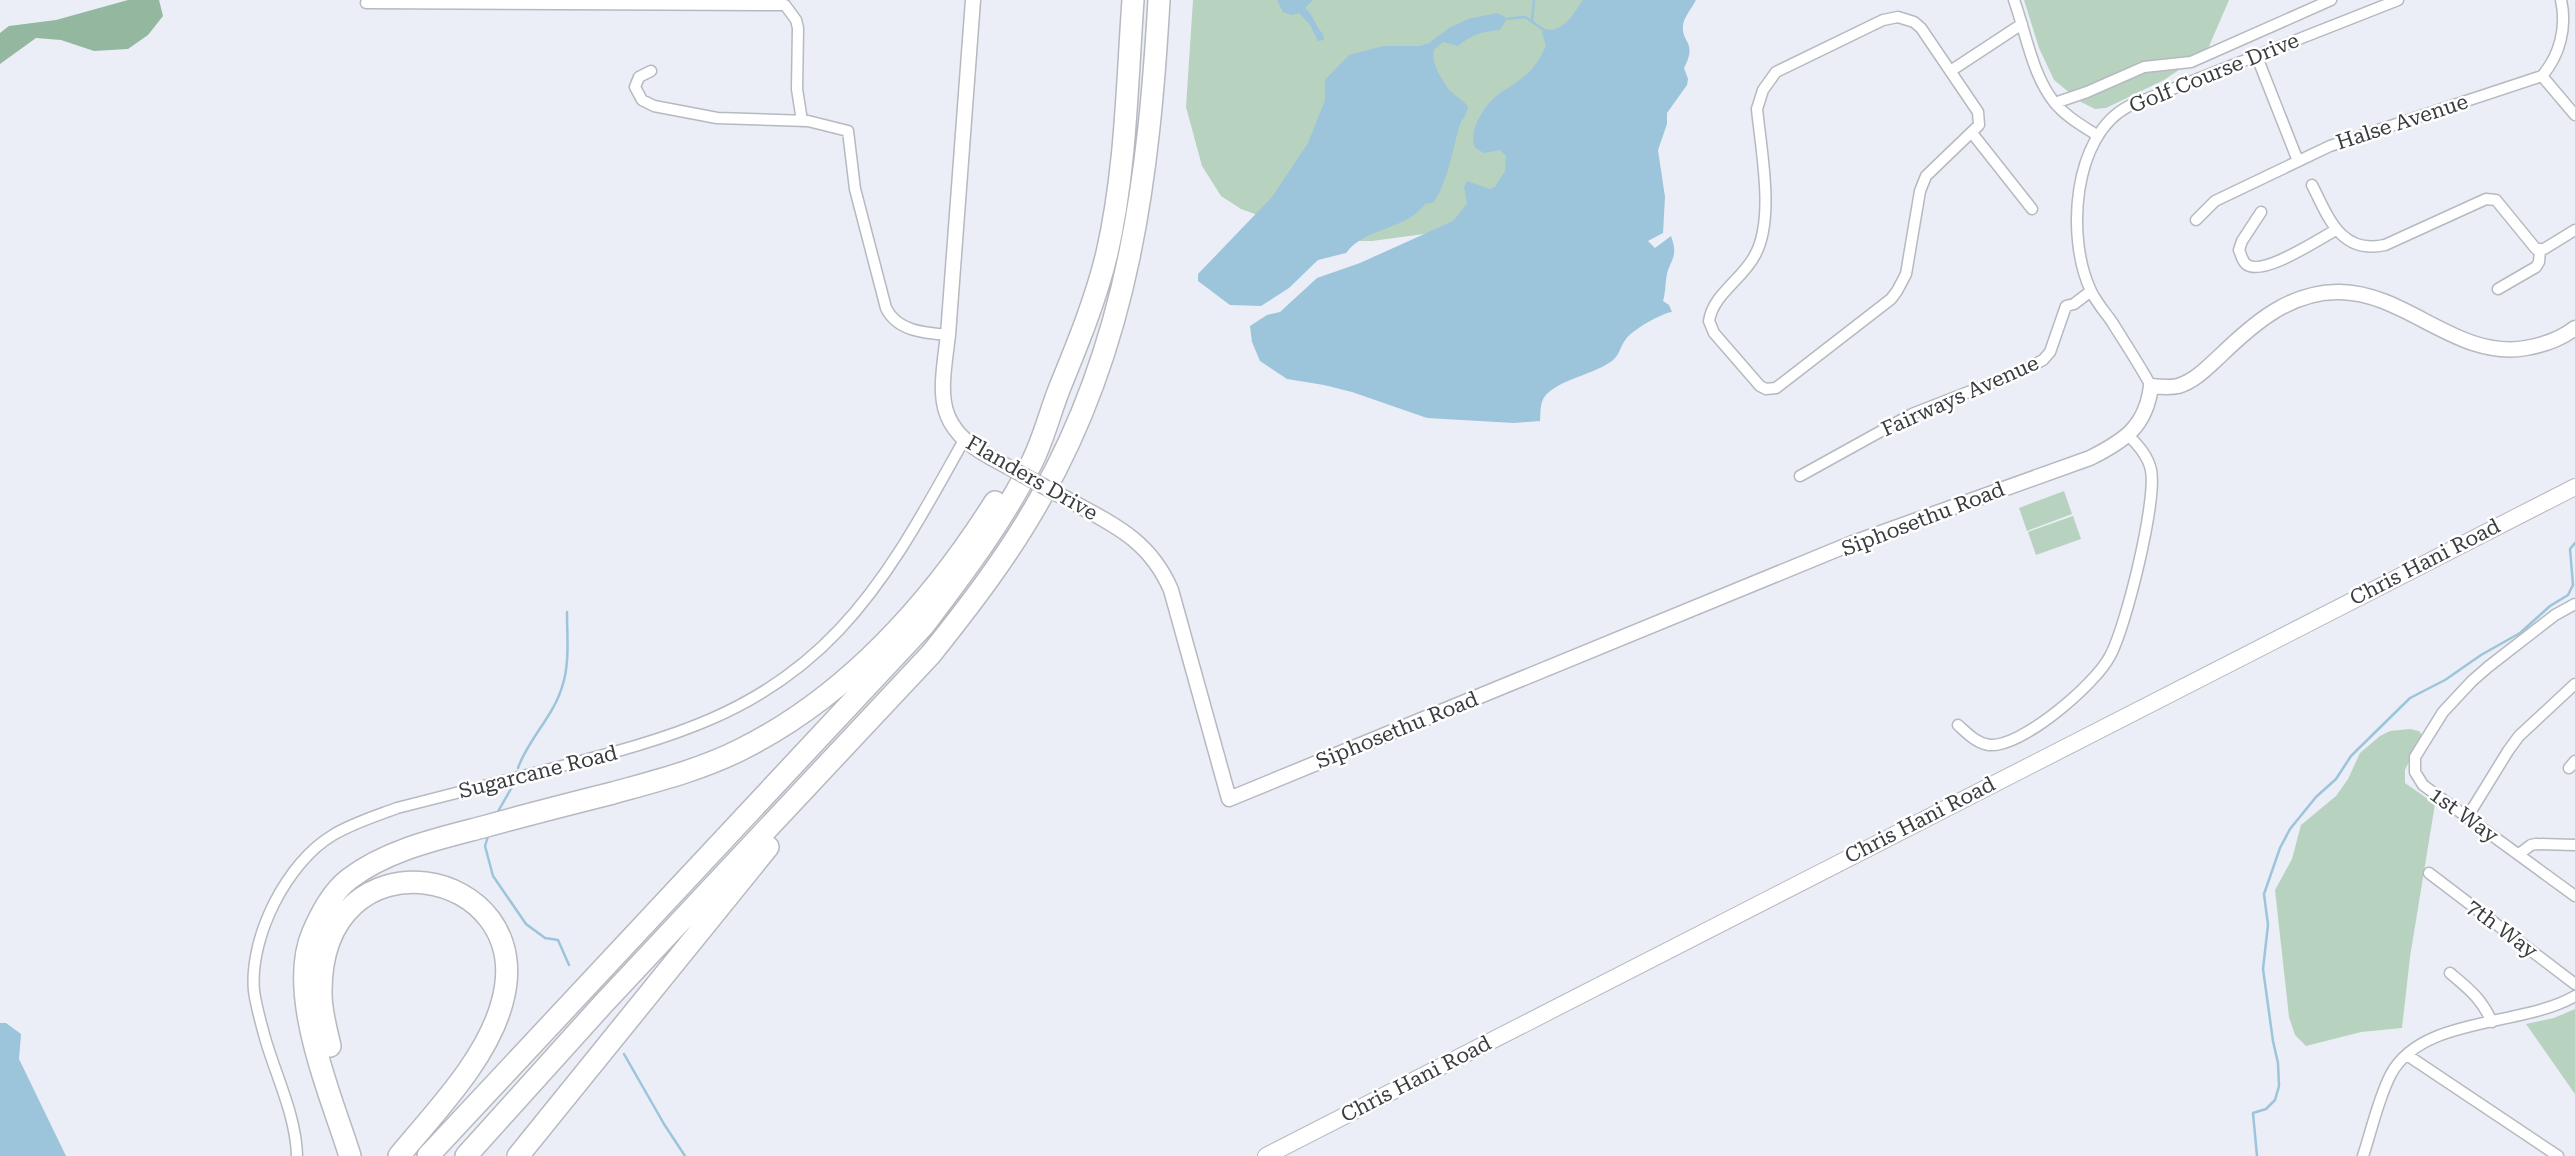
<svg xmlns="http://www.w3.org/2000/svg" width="2575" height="1156" font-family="'Roboto Serif',serif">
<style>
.green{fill:#b8d2c0}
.forest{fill:#93b89f}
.water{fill:#9cc4db}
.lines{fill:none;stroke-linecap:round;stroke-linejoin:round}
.stream{stroke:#9cc4db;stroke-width:2.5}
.minor-casing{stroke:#b6b9c0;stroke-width:13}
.tertiary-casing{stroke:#b6b9c0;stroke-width:17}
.secondary-casing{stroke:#b6b9c0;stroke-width:18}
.motorway-casing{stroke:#b6b9c0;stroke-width:24}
.minor{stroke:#fff;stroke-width:10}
.tertiary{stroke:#fff;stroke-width:14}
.secondary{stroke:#fff;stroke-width:16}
.motorway{stroke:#fff;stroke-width:21}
.tertiary-bridge-casing{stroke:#b6b9c0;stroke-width:17;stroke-linecap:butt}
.tertiary-bridge{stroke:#fff;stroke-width:14}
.labels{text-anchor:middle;stroke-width:5;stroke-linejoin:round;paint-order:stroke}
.street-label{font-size:21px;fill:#3a3c3f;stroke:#fff}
</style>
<rect width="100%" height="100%" fill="#ebeef6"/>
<!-- green -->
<path class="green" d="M1193 0H1691L1476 227 1372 241H1343L1293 228 1241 209 1221 196 1202 166 1186 107Z
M2024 0H2229L2207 51 2164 80 2106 108 2095 109 2081 102 2054 80 2039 48Z
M2064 491 2072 514 2027 531 2019 508Z
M2073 516 2081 539 2036 555 2028 532Z
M2410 729 2419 731 2422 735 2405 770V783L2435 804 2410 957 2402 1028 2361 1032 2306 1046 2295 1035 2289 1017 2275 890 2292 859 2301 825 2336 796 2348 779 2360 753 2380 736 2390 731Z
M2575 1009V1094L2526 1024 2554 1018Z"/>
<!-- forest -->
<path class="forest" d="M128 0H159L163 16 148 35 128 49 94 51 61 40 36 38 0 64V33L9 26 56 20Z"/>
<!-- water -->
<path class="water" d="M1277 0H1313L1305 8C1314 15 1314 25 1323 34L1324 40 1318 41 1310 25 1299 13 1292 15 1283 12Z
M1583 0H1696C1692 8 1684 17 1683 25 1681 44 1698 41 1684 68L1688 79 1687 85 1667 113V124L1658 150 1665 197 1663 233 1648 241 1655 248 1671 236C1677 253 1674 256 1668 270 1665 279 1666 291 1663 301L1669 305 1672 312C1662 313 1632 330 1626 339 1620 346 1620 355 1612 361 1594 374 1566 378 1549 392 1539 400 1541 410 1540 421L1514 423 1427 418 1352 392 1324 385 1287 379 1260 361 1252 342 1250 326 1267 315 1280 312 1317 278 1360 263 1453 221 1467 204 1464 187 1467 181 1490 189 1495 187 1505 171 1506 156 1500 150 1484 153 1475 148C1472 139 1473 131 1477 122 1494 88 1510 92 1532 69 1538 62 1542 54 1546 46L1542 32 1545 29C1563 34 1574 13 1583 0Z
M1497 13 1504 16 1506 20 1500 30C1483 31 1471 35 1458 46L1443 42 1434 50C1431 63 1440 76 1447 87 1452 95 1461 97 1468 107 1467 115 1461 120 1459 127 1452 152 1448 180 1434 202L1425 204C1407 230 1365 227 1346 253L1318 260 1289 288 1261 306 1230 305 1198 281V274L1272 197 1308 143 1325 100V80L1349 55 1383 46H1420L1429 43 1449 28 1468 19Z
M0 1023H6L21 1034 19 1059 66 1156H0Z"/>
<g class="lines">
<!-- stream -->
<path class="stream" d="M1505 19 1525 17 1544 30
M1532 21 1534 0
M518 768C528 739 553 717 562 687 570 664 567 636 567 612
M496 815 512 787
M489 833 485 846 493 876 526 924 545 938 558 940 569 965
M624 1054 664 1124 685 1156
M2257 1156 2253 1113 2266 1109 2275 1100 2279 1086 2278 1063 2273 1041 2263 969 2268 925 2264 894 2280 848 2290 829 2316 797 2336 779 2351 756 2410 698 2445 680 2481 655 2520 633 2550 606 2568 595 2573 585 2570 549 2575 543"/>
<!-- minor casing -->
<g class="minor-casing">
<path id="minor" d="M2014 0C2026 33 2032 74 2054 102 2066 117 2083 126 2098 136
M366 3 785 5 796 20 798 28 797 89 802 121
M1898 17 1914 22 1921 28 1978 112 1979 125 1926 176 1920 191 1906 274 1897 291 1891 299 1776 388 1766 389 1760 386 1714 333 1709 321C1713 294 1743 279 1755 255 1775 219 1761 150 1757 109L1763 90 1776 72 1883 20Z
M2257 57 2298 161
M1952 70 2022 24
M651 71 639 77 635 87 642 100 654 106 717 118 808 121 848 131 855 189 886 308C897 331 924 333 948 335
M2542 76 2575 115
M2055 103 2087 92 2144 67 2191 62 2331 0
M1972 133 2032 209
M2312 185C2328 216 2340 255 2385 245L2486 199 2496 200 2536 249H2544L2575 230
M2261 212 2242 241 2239 250C2241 254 2242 261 2246 264 2262 278 2320 238 2336 230
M2196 220 2215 201 2330 146 2542 76C2560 55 2567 27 2561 0
M2498 289 2536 267 2539 262 2540 250
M2151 386C2139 364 2125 343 2112 322 2105 312 2096 302 2091 291 2066 239 2072 135 2129 106L2398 0
M1800 476 1912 414 2022 371 2043 360 2050 352 2066 306 2074 304 2091 291
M2575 604 2555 615 2488 667 2472 681 2443 712 2415 757V772L2423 785 2575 896
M1958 725C1967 733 1976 743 1989 745 2021 748 2095 685 2110 656 2126 627 2157 501 2151 470 2148 456 2138 445 2128 435
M2569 768 2575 761
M2468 816 2508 751 2519 736 2575 684
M2519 854 2531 845 2536 844 2575 845
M2429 873 2575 984
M2450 973C2470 990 2481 998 2492 1022
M2407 1055 2558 1156
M297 1156C296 1116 276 1076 265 1038 261 1023 256 1006 254 991 249 937 287 862 333 835 353 823 376 816 397 808 452 794 507 780 562 766 669 738 760 714 839 630 891 575 927 506 964 440
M2363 1156C2372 1129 2378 1099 2391 1074 2422 1016 2522 1027 2575 996"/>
</g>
<!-- tertiary casing -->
<g class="tertiary-casing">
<path id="tertiary" d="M973 0 948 335C941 392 932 426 990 457
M1063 497C1110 523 1149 538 1171 590L1229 799 1850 544 2090 458C2124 441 2146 427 2151 386 2160 387 2169 388 2178 386 2195 381 2208 367 2221 355 2254 323 2291 291 2340 292 2407 293 2457 360 2526 348 2543 345 2561 339 2575 328"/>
</g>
<!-- secondary casing -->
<g class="secondary-casing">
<path id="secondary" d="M1266 1156 2575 487"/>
</g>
<!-- motorway casing -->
<g class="motorway-casing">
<path id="motorway" d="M330 1046C326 1029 321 1011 321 994 319 824 541 865 502 1003 487 1059 436 1111 399 1156
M350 1156C331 1095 286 993 313 932 321 914 332 892 349 879 387 850 437 839 483 827 526 815 569 804 613 793 656 781 700 770 740 750 847 697 932 602 995 502
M428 1156 924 625C964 572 1003 521 1032 462 1044 438 1050 412 1060 387 1078 343 1096 299 1107 253 1126 170 1127 84 1133 0
M466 1156 603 1004 931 654C971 604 1010 553 1041 497 1129 342 1149 175 1159 0
M518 1156 768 847"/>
</g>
<!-- minor -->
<use href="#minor" class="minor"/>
<!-- tertiary -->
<use href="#tertiary" class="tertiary"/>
<!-- secondary -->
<use href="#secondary" class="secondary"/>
<!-- motorway -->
<use href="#motorway" class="motorway"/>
<!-- tertiary-bridge casing -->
<g class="tertiary-bridge-casing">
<path id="tertiary-bridge" d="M990 457 1063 497"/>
</g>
<!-- tertiary-bridge -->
<use href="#tertiary-bridge" class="tertiary-bridge"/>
</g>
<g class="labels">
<!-- street labels -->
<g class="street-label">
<text transform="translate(2214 73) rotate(-22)" y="7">Golf Course Drive</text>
<text transform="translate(2402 122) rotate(-18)" y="7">Halse Avenue</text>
<text transform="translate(1960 396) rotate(-24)" y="7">Fairways Avenue</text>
<text transform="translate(1032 478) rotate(30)" y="7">Flanders Drive</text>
<text transform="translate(1923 519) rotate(-21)" y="7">Siphosethu Road</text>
<text transform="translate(2425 562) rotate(-27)" y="7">Chris Hani Road</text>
<text transform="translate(1397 730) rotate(-22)" y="7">Siphosethu Road</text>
<text transform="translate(538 772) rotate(-14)" y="7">Sugarcane Road</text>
<text transform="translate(2464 815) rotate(36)" y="7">1st Way</text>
<text transform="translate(1920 820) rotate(-27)" y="7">Chris Hani Road</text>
<text transform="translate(2502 929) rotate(37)" y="7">7th Way</text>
<text transform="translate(1416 1079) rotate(-27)" y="7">Chris Hani Road</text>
</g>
</g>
</svg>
